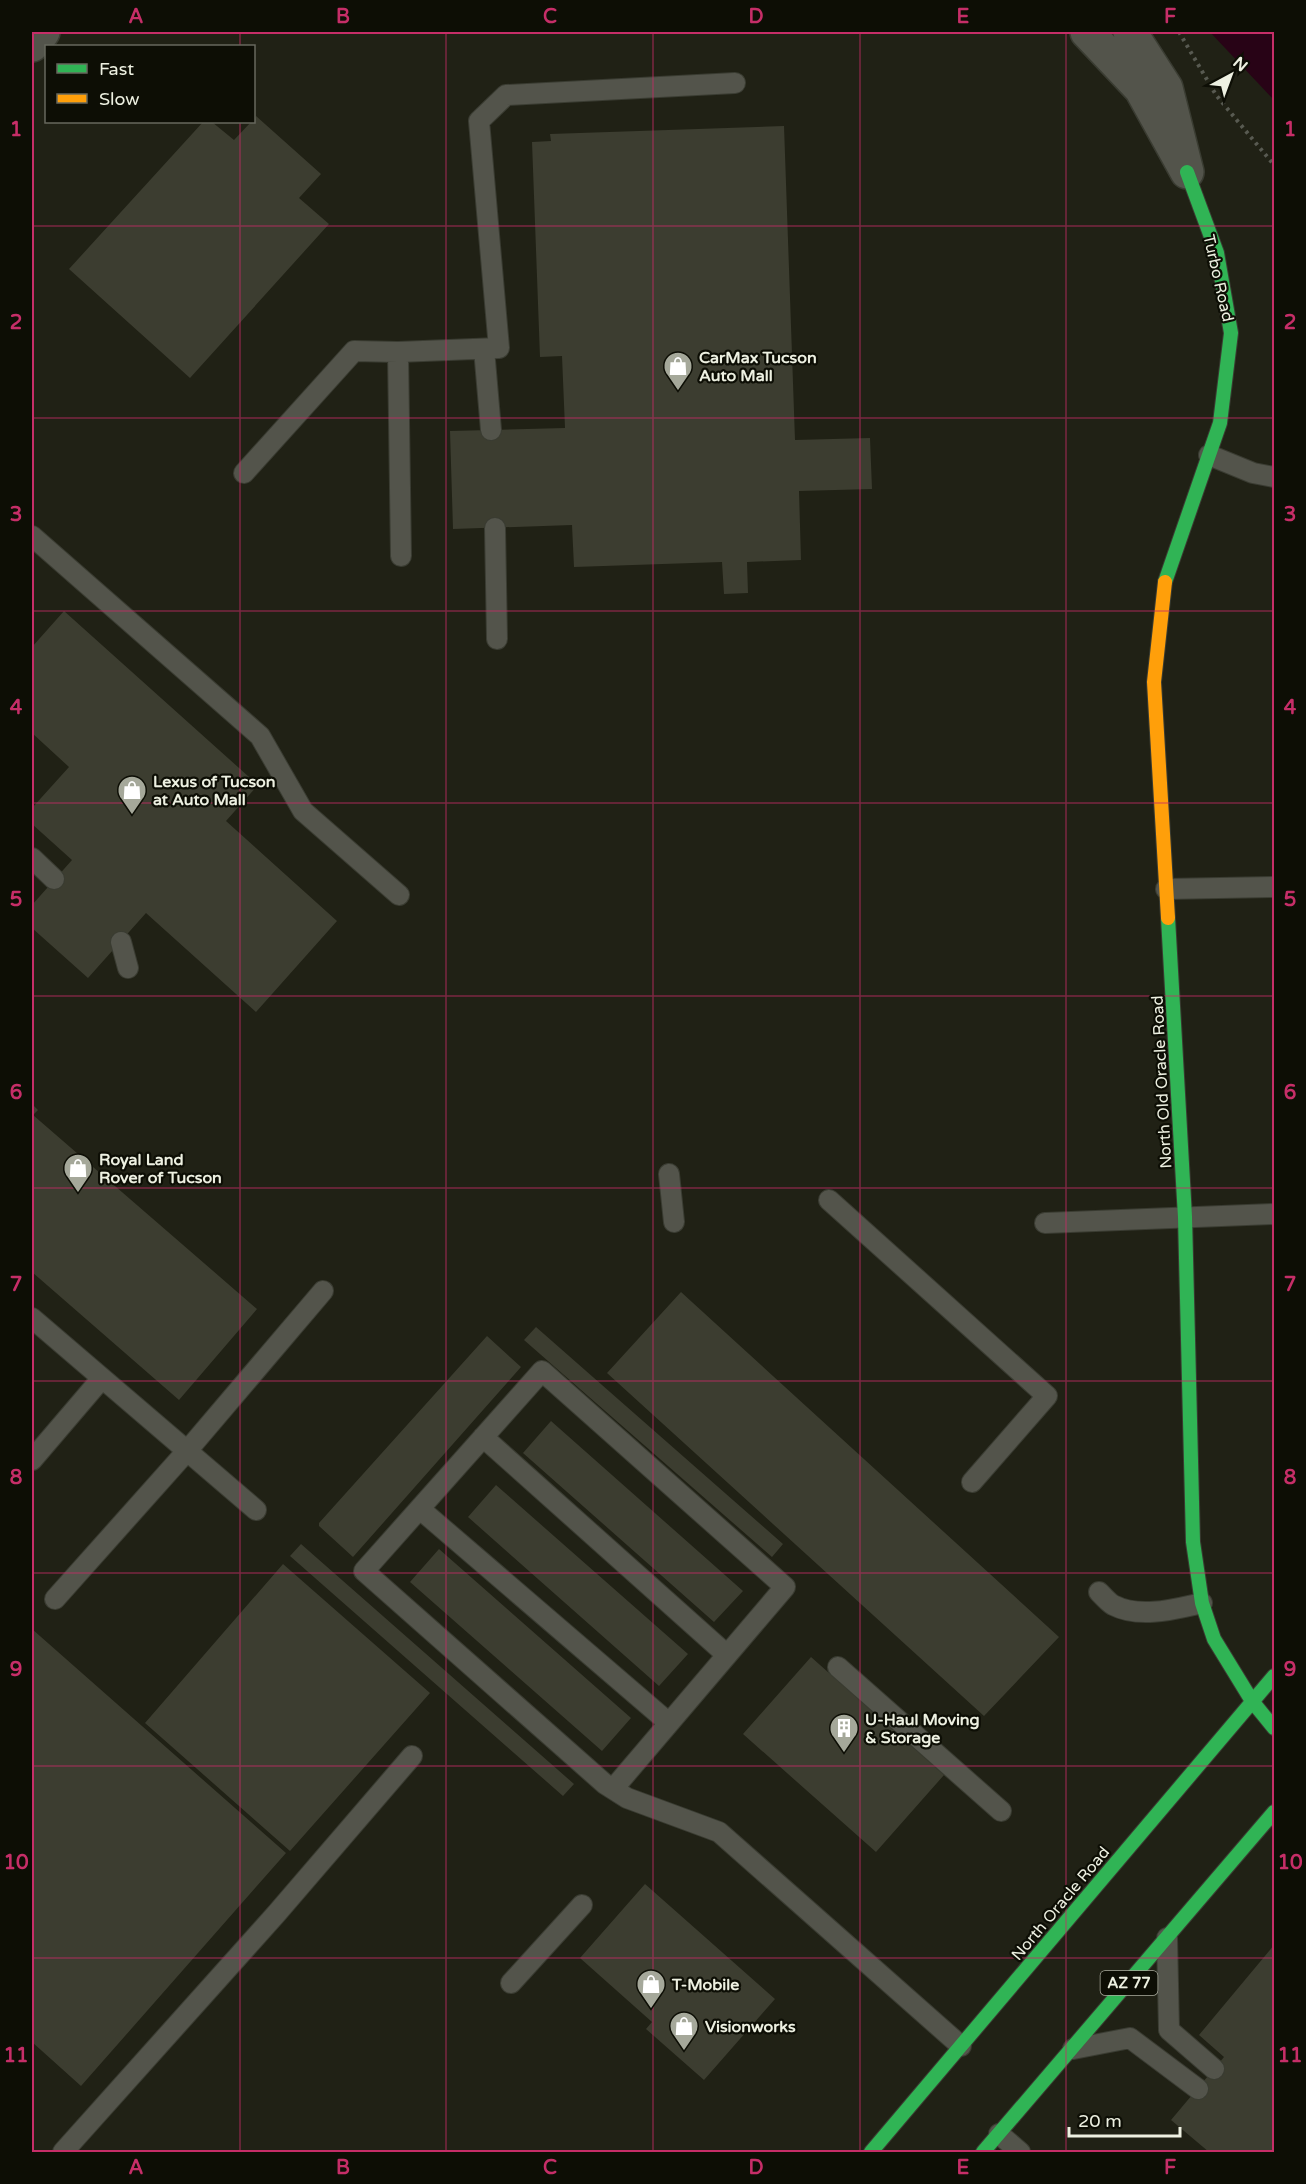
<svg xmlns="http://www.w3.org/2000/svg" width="1306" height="2184" font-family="'Varela Round',sans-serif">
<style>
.water{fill:#280316}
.building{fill:#3c3d30}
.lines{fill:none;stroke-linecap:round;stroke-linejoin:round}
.lane-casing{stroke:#3a3c32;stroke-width:22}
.street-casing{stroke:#3a3c32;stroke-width:36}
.fast-casing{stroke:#3a3c32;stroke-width:16}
.slow-casing{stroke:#3a3c32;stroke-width:16}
.path{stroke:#585a51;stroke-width:4;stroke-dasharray:3 4.5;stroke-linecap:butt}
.lane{stroke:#53544b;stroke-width:20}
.street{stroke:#53544b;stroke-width:33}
.fast{stroke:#30b455;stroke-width:14}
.slow{stroke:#ff9f0a;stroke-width:14}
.grid{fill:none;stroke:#c62e68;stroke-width:1.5;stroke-opacity:0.55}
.labels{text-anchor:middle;stroke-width:4.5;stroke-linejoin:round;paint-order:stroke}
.shield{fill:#0d0e05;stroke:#aaac9f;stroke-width:1.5}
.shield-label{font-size:15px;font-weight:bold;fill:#edf0e1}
.street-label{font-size:16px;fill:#edf0e1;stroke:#0d0e05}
.poi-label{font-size:16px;font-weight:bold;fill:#edf0e1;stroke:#0d0e05;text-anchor:start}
.neatline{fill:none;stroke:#c62e68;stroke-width:2}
.grid-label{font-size:20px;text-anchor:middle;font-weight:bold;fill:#c62e68}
</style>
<rect width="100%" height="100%" fill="#202115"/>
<!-- water -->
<path class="water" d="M1210 32H1274V100Z"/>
<!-- building -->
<path class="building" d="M256 116 321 174 299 198 329 224 190 378 69 269 203 122H212L234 140 251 122H254Z
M784 126 795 440 870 438 872 489 799 491 801 560 747 562 748 593 724 594 722 562 574 567 572 525 453 529 450 431 565 428 562 356 540 357 532 142 551 141 550 134Z
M64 611 258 785 226 821 337 921 256 1012 146 913 88 978 32 928V905L72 860 32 824V808L69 767 32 733V647Z
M32 1104 38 1110 33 1115 257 1309 179 1400 32 1272Z
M681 1292 1059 1637 984 1716 607 1373Z
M536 1327 783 1544 772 1557 524 1340Z
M487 1336 521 1367 353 1557 319 1526V1523Z
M551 1421 743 1591 714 1622 523 1453Z
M496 1485 688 1654 659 1686 468 1517Z
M301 1544 574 1784 563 1796 290 1556Z
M439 1549 631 1718 602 1751 410 1582Z
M283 1564 430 1693 290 1851 145 1723Z
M32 1629 286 1853 81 2086 32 2042Z
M811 1657 944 1775 876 1852 743 1734Z
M645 1884 775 1999 704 2080 646 2029 652 2022 580 1958Z
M1274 1945V2152H1209L1171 2120 1224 2057 1199 2035Z"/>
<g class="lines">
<!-- lane casing -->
<g class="lane-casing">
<path id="lane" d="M484 349 491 430
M398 352 401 556
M1209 455 1253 473 1274 477
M244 473 354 351 398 352 499 348 479 121 506 95 735 83
M495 528 497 639
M32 536 260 736 303 811 399 895
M32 858 54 879
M1166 889 1274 887
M121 942 128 968
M669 1174 674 1222
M829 1200 1047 1396 972 1482
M1045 1223 1274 1214
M32 1318 256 1510
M483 1437 727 1655
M32 1460 102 1378
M420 1509 669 1723
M1099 1592C1103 1596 1108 1602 1113 1605 1140 1619 1175 1609 1202 1603
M55 1599 187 1451 323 1291
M838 1667 1001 1811
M613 1789 785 1587 542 1371 364 1571 605 1784 627 1798 719 1832 961 2046
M1167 1938 1169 2030 1214 2069
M511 1983 582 1905
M1073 2049 1130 2038 1198 2089
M999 2134 1020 2152
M63 2152 277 1913 412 1756"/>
</g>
<!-- street casing -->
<g class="street-casing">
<path id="street" d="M1087 32 1141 89 1187 172 1166 88 1130 32
M32 45 43 32"/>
</g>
<!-- fast casing -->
<g class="fast-casing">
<path id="fast" d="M1165 582 1220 423 1231 333 1217 253 1187 172
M1168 918 1185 1217 1193 1542 1202 1603 1214 1639 1252 1701 1274 1728
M871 2152 1274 1676
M983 2152 1274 1812"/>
</g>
<!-- slow casing -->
<g class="slow-casing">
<path id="slow" d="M1165 582 1154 682 1168 918"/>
</g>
<!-- path -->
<path class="path" d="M1179 32 1216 95 1274 165"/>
<!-- lane -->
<use href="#lane" class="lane"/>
<!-- street -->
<use href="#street" class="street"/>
<!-- fast -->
<use href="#fast" class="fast"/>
<!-- slow -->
<use href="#slow" class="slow"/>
</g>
<!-- grid -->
<path class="grid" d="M240 32V46M446 32V2152M653 32V2152M860 32V2152M1066 32V2152M240 122V2152M32 226H1274M32 418H1274M32 611H1274M32 803H1274M32 996H1274M32 1188H1274M32 1381H1274M32 1573H1274M32 1766H1274M32 1958H1274"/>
<!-- icons -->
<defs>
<g id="shop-pin" transform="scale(1.5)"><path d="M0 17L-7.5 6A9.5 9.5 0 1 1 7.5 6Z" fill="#a5a89a" stroke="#0d0e05"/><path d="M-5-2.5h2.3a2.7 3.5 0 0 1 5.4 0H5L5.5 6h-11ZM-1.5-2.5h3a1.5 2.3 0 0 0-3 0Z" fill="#fff"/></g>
<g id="building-pin" transform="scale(1.5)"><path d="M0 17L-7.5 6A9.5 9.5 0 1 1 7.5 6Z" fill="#a5a89a" stroke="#0d0e05"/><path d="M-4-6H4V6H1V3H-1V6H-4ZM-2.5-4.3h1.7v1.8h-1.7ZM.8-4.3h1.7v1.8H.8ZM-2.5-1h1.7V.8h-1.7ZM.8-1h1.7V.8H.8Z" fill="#fff"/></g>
</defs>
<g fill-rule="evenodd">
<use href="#shop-pin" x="678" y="366"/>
<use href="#shop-pin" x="132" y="790"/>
<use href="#shop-pin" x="78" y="1168"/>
<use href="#building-pin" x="844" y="1728"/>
<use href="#shop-pin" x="651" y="1984"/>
<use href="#shop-pin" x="684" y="2026"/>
</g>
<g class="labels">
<!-- shield labels -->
<rect class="shield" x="1100.5" y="1971" width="57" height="24" rx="4.5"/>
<g class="shield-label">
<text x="1129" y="1988">AZ 77</text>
</g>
<!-- street labels -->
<g class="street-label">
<text transform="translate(1219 278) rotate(77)" y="6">Turbo Road</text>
<text transform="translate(1161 1082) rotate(-93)" y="6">North Old Oracle Road</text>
<text transform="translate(1060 1903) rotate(-50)" y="6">North Oracle Road</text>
</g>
<!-- poi labels -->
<g class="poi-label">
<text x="699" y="363">CarMax Tucson<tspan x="699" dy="18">Auto Mall</tspan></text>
<text x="153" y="787">Lexus of Tucson<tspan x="153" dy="18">at Auto Mall</tspan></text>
<text x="99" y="1165">Royal Land<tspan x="99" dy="18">Rover of Tucson</tspan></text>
<text x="865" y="1725">U-Haul Moving<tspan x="865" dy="18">&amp; Storage</tspan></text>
<text x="672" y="1990">T-Mobile</text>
<text x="705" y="2032">Visionworks</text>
</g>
</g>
<!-- border -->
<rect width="1306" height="2184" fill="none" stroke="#0d0e05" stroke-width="66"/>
<!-- legend -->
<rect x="45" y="45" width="210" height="78" fill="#0d0e05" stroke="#67685d" stroke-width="1.5"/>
<rect x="57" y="64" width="30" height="9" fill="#30b455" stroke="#67685d" stroke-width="1.5"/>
<text x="99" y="75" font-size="18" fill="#edf0e1">Fast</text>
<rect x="57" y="94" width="30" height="9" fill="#ff9f0a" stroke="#67685d" stroke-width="1.5"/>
<text x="99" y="105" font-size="18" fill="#edf0e1">Slow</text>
<!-- north arrow -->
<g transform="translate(1231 75) rotate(41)" stroke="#0d0e05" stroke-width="4.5" paint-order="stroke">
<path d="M0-4.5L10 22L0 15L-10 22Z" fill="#edf0e1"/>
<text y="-9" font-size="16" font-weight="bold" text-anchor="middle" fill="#edf0e1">N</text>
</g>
<!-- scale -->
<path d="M1069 2127v9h111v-9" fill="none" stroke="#edf0e1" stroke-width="3"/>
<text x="1078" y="2127" font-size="18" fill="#edf0e1" stroke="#0d0e05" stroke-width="4.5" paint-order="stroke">20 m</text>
<rect x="33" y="33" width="1240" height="2118" class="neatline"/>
<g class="grid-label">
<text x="136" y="23">A</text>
<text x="343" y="23">B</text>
<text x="550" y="23">C</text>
<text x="756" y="23">D</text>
<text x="963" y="23">E</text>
<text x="1170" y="23">F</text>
<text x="16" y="136">1</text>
<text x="1290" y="136">1</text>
<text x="16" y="329">2</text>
<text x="1290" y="329">2</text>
<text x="16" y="521">3</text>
<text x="1290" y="521">3</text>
<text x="16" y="714">4</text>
<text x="1290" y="714">4</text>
<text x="16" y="906">5</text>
<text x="1290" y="906">5</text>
<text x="16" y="1099">6</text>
<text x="1290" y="1099">6</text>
<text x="16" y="1291">7</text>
<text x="1290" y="1291">7</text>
<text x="16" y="1484">8</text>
<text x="1290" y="1484">8</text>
<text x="16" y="1676">9</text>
<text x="1290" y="1676">9</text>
<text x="16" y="1869">10</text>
<text x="1290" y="1869">10</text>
<text x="16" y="2062">11</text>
<text x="1290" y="2062">11</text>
<text x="136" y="2174">A</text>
<text x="343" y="2174">B</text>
<text x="550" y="2174">C</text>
<text x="756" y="2174">D</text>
<text x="963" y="2174">E</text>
<text x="1170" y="2174">F</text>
</g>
</svg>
